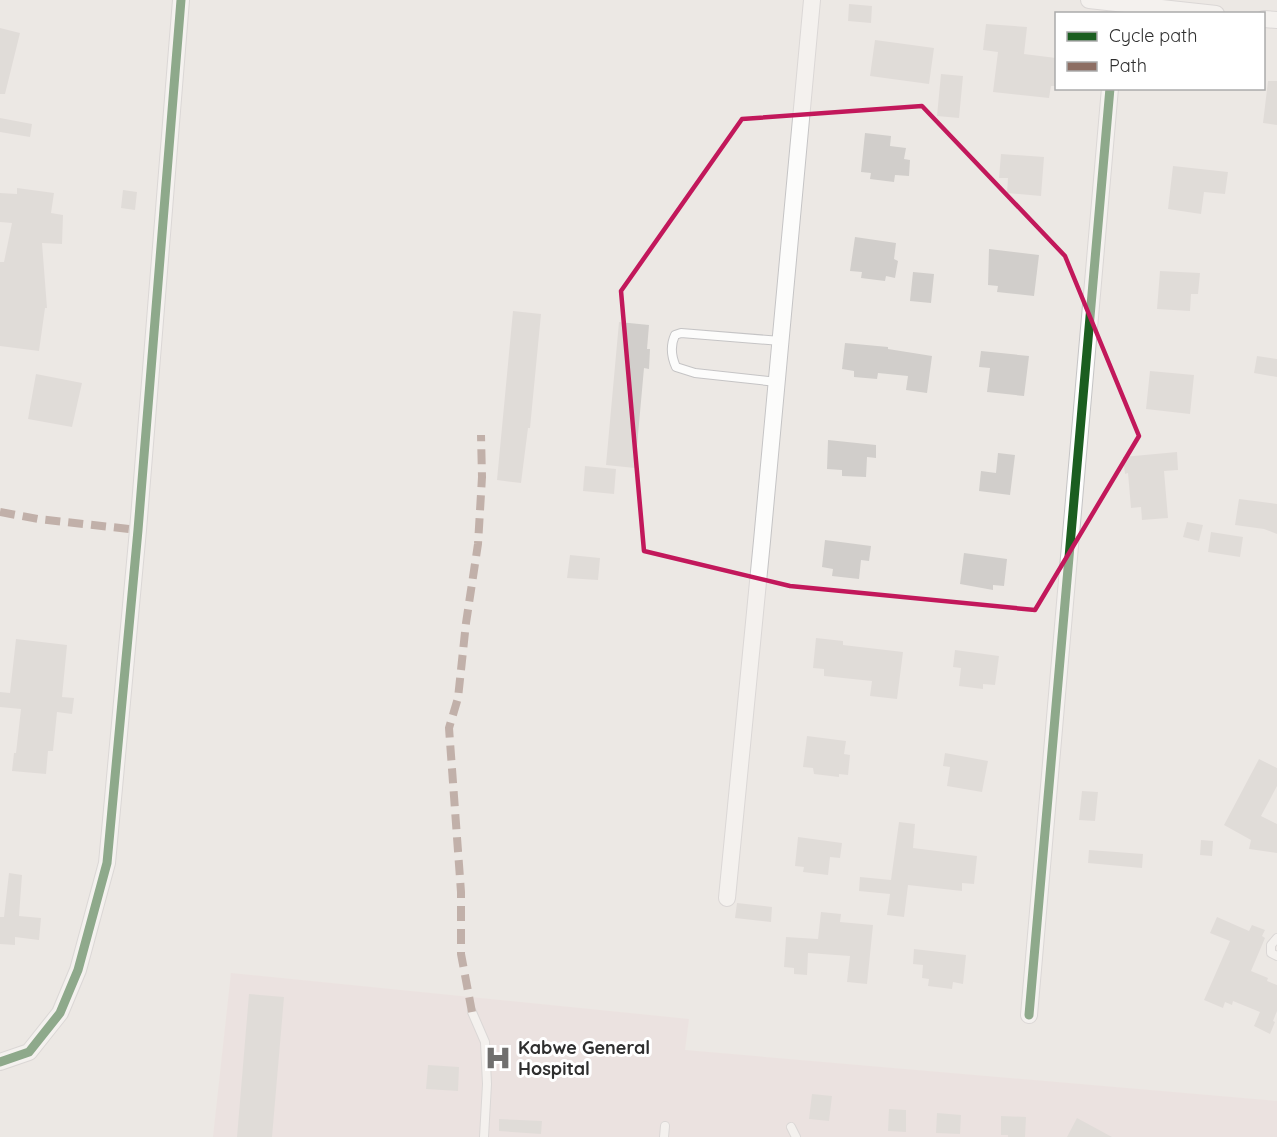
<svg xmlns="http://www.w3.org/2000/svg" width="1277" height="1137" font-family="Quicksand,sans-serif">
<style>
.medical{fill:#e9dcdb}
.building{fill:#d1cecb}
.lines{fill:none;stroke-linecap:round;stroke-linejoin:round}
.lane-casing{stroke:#c5c4c5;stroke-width:10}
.street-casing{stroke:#c5c4c5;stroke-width:18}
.lane{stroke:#fcfcfb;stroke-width:8}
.street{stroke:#fcfcfb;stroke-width:16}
.quiet{stroke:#8d6e63;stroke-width:8;stroke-dasharray:15 8;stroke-linecap:butt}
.cycleway-casing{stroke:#fff;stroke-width:13}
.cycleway{stroke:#1b5e20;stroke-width:9}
.marked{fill:none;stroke:#c2185b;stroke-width:4.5;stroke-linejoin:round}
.labels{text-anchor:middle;stroke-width:6;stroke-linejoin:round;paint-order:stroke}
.poi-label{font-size:18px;font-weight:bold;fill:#2e2e2e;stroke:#fff;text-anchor:start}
</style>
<rect width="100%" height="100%" fill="#ece8e4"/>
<!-- medical -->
<path class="medical" d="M231 973 689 1019 685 1050 1277 1101V1137H213Z"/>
<!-- building -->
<path class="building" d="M849 4 872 6 871 23 848 21Z
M986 24 1027 27 1024 54 1056 58V86H1051L1049 98 993 92 998 52 983 50Z
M0 28 20 33 5 94H0Z
M875 40 934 48 929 84 870 76Z
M941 74 963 76 959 118 937 116Z
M1268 81H1277V125L1263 123Z
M0 118 32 124 30 137 0 132Z
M865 133 891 136 890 146 906 148 904 159 910 160 909 176 895 175 894 182 870 179 871 173 861 172Z
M1001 154 1044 157 1041 196 1007 193 1008 178H999Z
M1173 166 1228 172 1225 194 1204 192 1201 214 1168 209Z
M17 188 54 193 51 213 63 215 62 244 42 243 47 308H45L39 351 0 346V262H4L12 223 0 222V193L17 194Z
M123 190 137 192 135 210 121 208Z
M855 237 896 243 894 259 898 261 895 278 886 276 885 281 861 278 862 272 850 271Z
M989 249 1039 255 1034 296 997 292 998 286 988 285Z
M1160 271 1200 273 1198 294H1191L1190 311 1157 309Z
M913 272 934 274 931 303 910 301Z
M513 311 541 314 530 428H528L521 483 497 480Z
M619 322 649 325 647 349H650L649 369 644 368 635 468 606 465Z
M845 343 888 347V349L932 356 927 393 906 390 908 376 878 373 877 379 854 377V371L842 369Z
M981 351 1029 356 1024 396 987 392 990 368 979 367Z
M1257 356 1277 359V377L1254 373Z
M1150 371 1194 375 1190 414 1146 409Z
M36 374 82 383 72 427 28 419Z
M828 440 876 445V458L867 457 866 477 842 476V470L827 469Z
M1177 452 1178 470 1164 471 1168 518 1142 520 1141 507 1131 508 1128 473 1125 474 1123 457Z
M998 453 1015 455 1010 495 979 491 981 471 996 473Z
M585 466 616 469 614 494 583 491Z
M1239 499 1277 504V534L1264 529 1235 525Z
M1187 522 1203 525 1199 541 1183 537Z
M1211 532 1243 537 1240 557 1208 552Z
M825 540 871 546 869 561 861 560 859 579 832 576 833 569 822 567Z
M964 553 1007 559 1004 586 993 585V590L960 584Z
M570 555 600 558 598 580 567 578Z
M816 638 843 641V645L903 652 897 699 870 696 872 681 824 676V669L813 668Z
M16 639 67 645 62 697 74 698 72 714 57 712 53 751H48L46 774 12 771 14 753H16L21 709 0 707V692L10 693Z
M955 650 999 656 995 685 983 684V689L959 686 961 668 953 667Z
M807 736 846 741 844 754 850 755 848 775 839 774V777L814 774 813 768 803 767Z
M945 753 988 761 982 792 947 786 950 767 943 766Z
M1259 759 1277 768V786L1261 816 1277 824V853L1249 849 1251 840 1224 825Z
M1082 791 1098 792 1095 821 1079 820Z
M899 822 915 824 913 848 977 856 974 884 962 883V891L908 885 904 917 887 915 890 894 859 891 860 877 891 880Z
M798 837 842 843 840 858 830 857 828 875 803 872 804 867 795 866Z
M1201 840 1213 841 1212 856 1200 855Z
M1089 850 1143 854 1142 868 1088 863Z
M9 873 22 875 19 916 41 918 39 940 15 937V945L0 944V917H4Z
M737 903 772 907 771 922 735 918Z
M821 912 841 914 840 922 873 925 867 984 847 982 850 956 808 953 807 975 794 974V968L784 967 786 937 818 939Z
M1217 917 1249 931 1252 925 1265 930 1262 936 1265 938 1251 971 1268 978 1267 981 1277 985V1011L1273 1021 1275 1022 1270 1034 1254 1026 1260 1012 1233 1001 1232 1005 1225 1002 1223 1008 1204 1000 1230 941 1210 933Z
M914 949 966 955 963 984 953 982 952 989 928 986 929 979 922 978 923 965 913 964Z
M249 994 284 997 272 1137H237Z
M428 1065 459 1067 458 1091 426 1089Z
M812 1094 832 1096 829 1121 809 1119Z
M889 1109 906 1110V1132L888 1131Z
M937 1113 961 1115 960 1134 936 1133Z
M1001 1116 1026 1117 1025 1137H1008V1135H1001Z
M1077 1118 1112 1137H1067Z
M499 1119 542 1121 541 1134 499 1131Z"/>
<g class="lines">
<!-- lane casing -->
<g class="lane-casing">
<path id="lane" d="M777 382 695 373 676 367C671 356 670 346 675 335L681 333 781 341
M1277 938 1271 945V953L1277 956
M472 1012 485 1042 487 1084 484 1137
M791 1127 796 1137
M664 1137 665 1126"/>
</g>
<!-- street casing -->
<g class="street-casing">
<path id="street" d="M1089 0 1216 14
M1264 19 1277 20
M727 898 762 541 812 0
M1029 1015 1110 88
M0 1062 29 1052 60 1013 78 970 107 863 138 530 181 0"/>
</g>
<!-- lane -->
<use href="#lane" class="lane"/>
<!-- street -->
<use href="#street" class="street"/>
<!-- quiet -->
<path class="quiet" d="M0 512 38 519 138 530
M472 1012 461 954V892L449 728 458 698 466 623 478 544 482 477 481 435"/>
<!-- cycleway casing -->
<g class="cycleway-casing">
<path id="cycleway" d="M1029 1015 1110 88
M0 1062 29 1052 60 1013 78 970 107 863 138 530 181 0"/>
</g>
<!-- cycleway -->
<use href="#cycleway" class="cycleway"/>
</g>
<!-- marked area -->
<path d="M0 0H1277V1137H0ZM922 106 1065 256 1139 436 1035 610 790 586 644 551 621 291 742 119Z" fill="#ece8e4" fill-opacity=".55" fill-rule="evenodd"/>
<path class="marked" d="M922 106 1065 256 1139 436 1035 610 790 586 644 551 621 291 742 119Z"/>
<!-- icons -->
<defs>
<g id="hospital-bare" transform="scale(2.07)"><path d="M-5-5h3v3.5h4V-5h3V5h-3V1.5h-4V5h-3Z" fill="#706f6e" stroke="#fff" stroke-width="2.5" paint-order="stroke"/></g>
</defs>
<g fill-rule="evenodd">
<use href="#hospital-bare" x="498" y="1058"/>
</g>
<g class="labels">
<!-- poi labels -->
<g class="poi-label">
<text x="518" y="1054">Kabwe General<tspan x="518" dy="21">Hospital</tspan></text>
</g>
</g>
<!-- legend -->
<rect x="1055" y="12" width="210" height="78" fill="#ffffff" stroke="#ababab" stroke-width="1.5"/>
<rect x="1067" y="32" width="30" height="9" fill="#1b5e20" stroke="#ababab" stroke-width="1.5"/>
<text x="1109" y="42" font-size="18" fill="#2e2e2e">Cycle path</text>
<rect x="1067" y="62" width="30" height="9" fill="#8d6e63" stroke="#ababab" stroke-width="1.5"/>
<text x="1109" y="72" font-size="18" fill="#2e2e2e">Path</text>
</svg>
